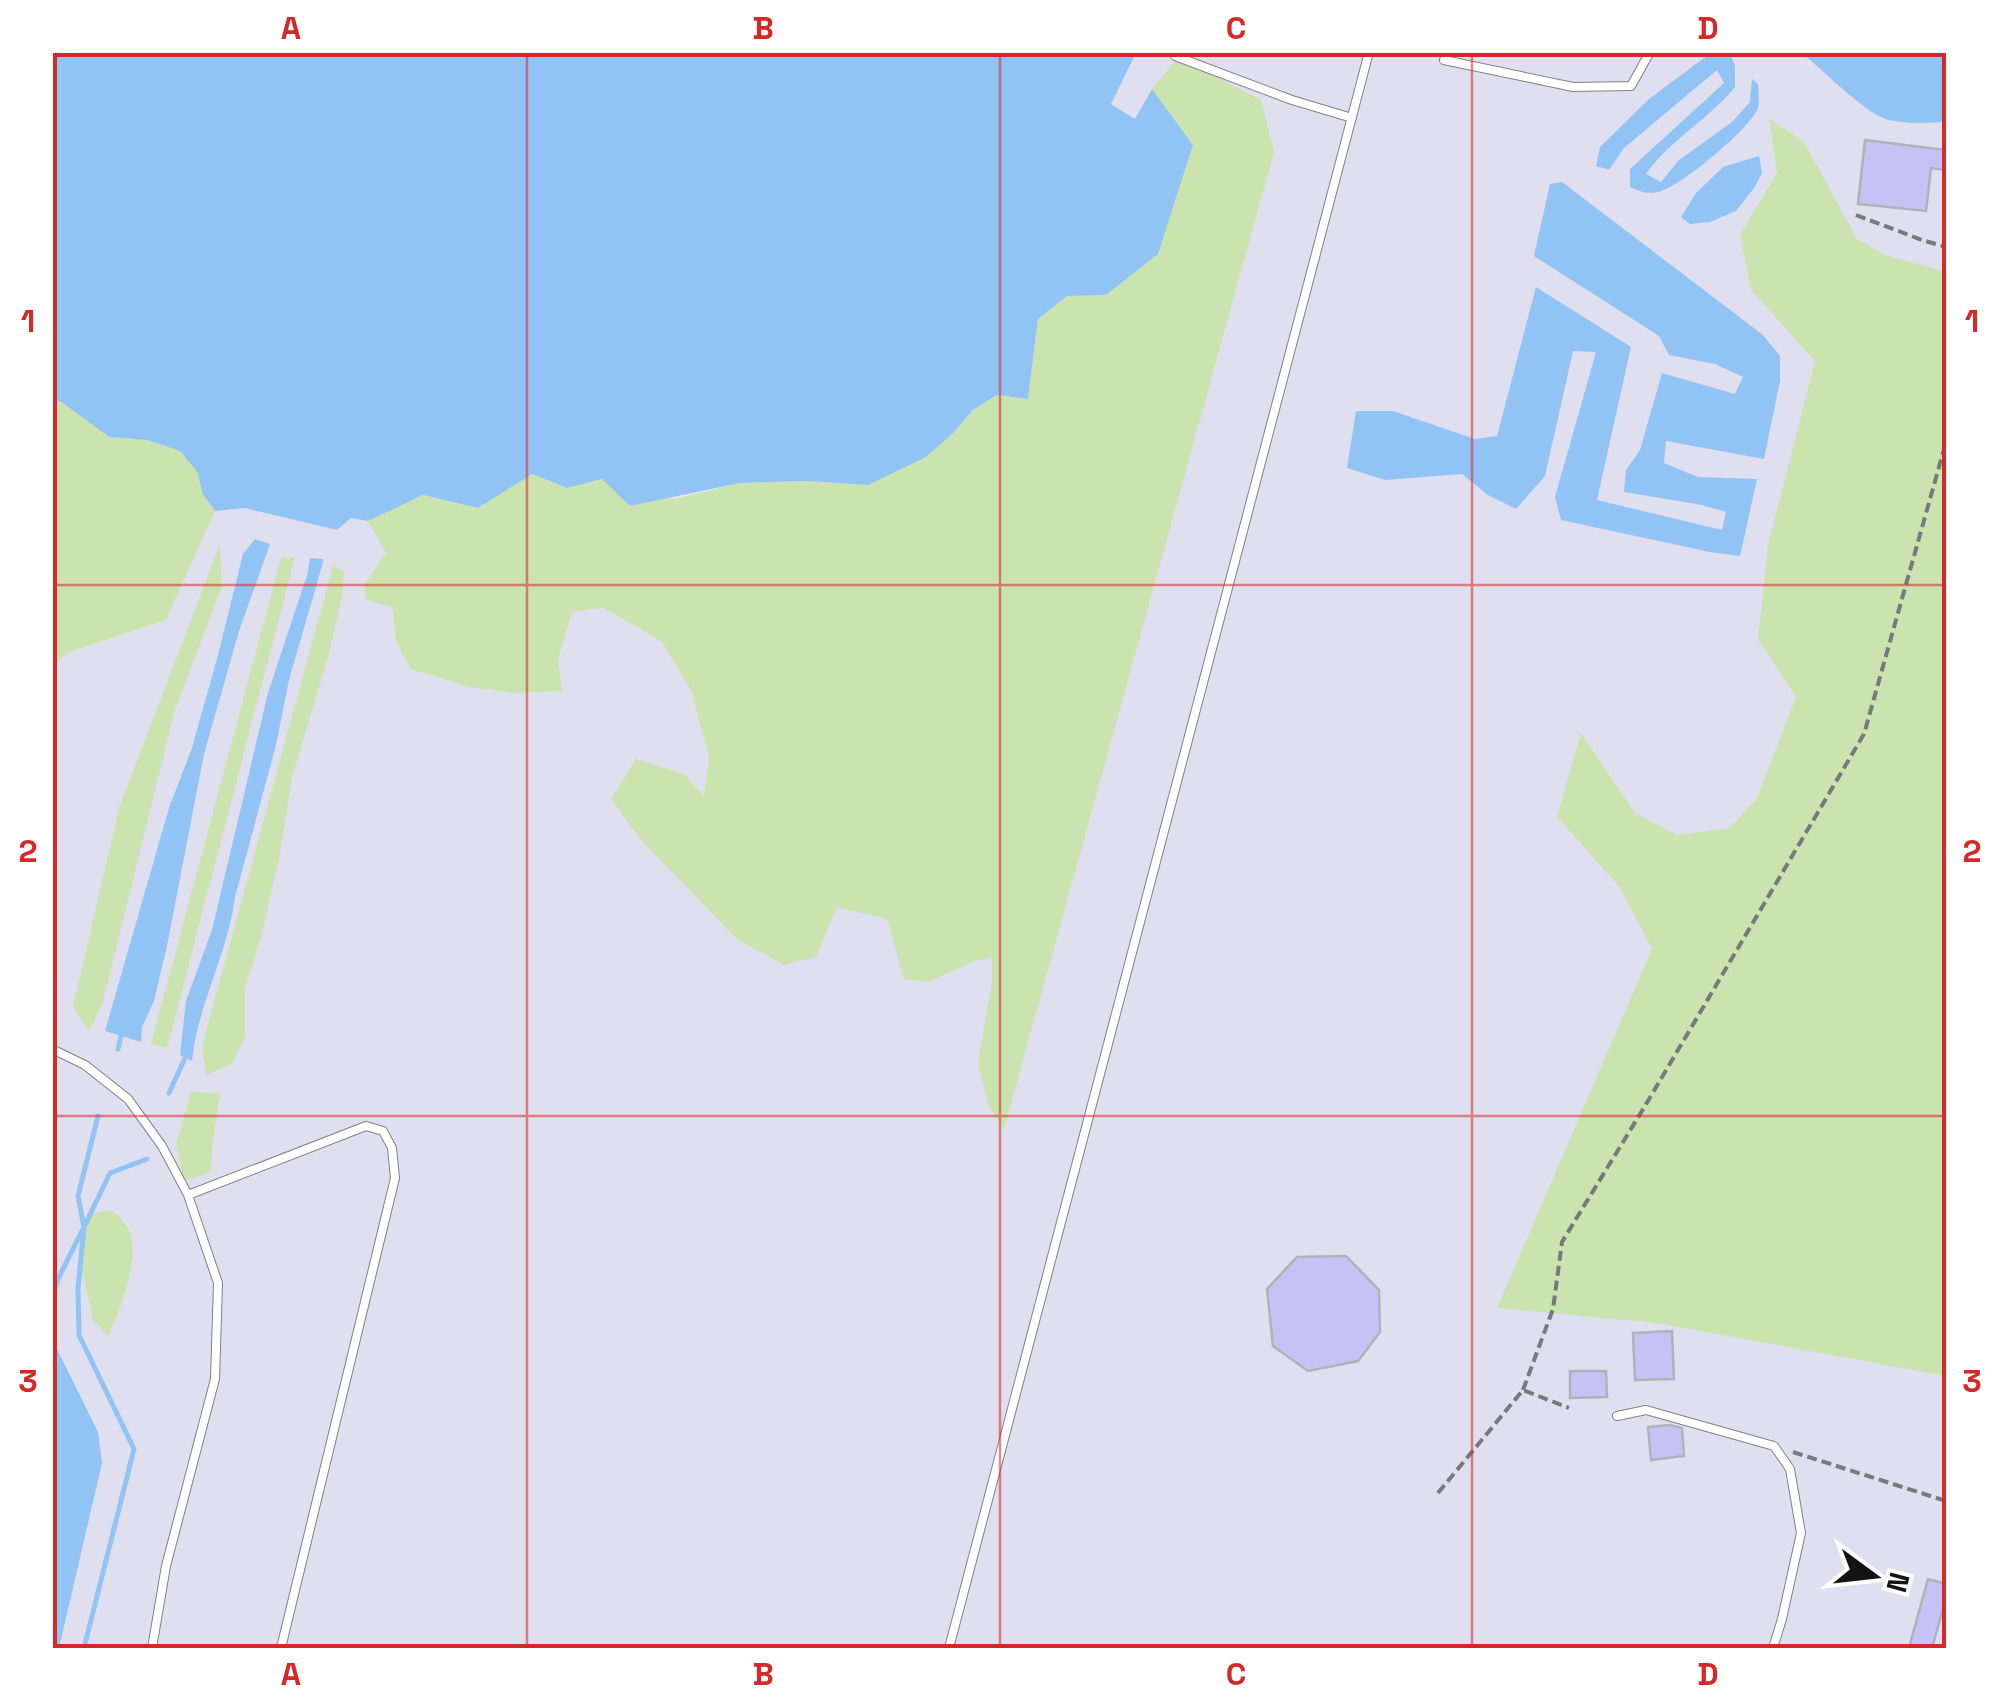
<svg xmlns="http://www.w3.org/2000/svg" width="1999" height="1701" font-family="'Space Grotesk',sans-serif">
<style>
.built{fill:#dfdfef}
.green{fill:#cbe3ae}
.water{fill:#92c3f5}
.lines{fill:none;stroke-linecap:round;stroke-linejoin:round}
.stream{stroke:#92c3f5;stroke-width:5}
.building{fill:#c5c3f6;stroke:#b1b1b9;stroke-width:2.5}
.service-casing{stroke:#808088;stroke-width:10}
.path{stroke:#78787d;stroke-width:4;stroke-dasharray:10 5;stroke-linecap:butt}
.service{stroke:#fff;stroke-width:8}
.grid{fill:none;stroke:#d62828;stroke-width:2.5;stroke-opacity:0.55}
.neatline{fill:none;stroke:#d62828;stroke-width:4}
.grid-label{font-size:32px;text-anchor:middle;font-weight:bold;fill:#d62828}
</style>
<rect width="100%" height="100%" fill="#e9e9f1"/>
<!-- built -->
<path class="built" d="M1136 53H1802L1871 111 1885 119 1934 123 1946 121V1648H53L52 664 70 652 166 620 215 511 245 508 337 530 352 518 368 521 386 553 364 585 392 607 396 641 410 669 470 687 513 693 558 659 571 612 602 608 661 641 691 690 709 758 704 797 816 957 837 906 887 918 928 982 973 962 992 957V982L1004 1128 1274 152 1152 89 1135 120 1111 104Z"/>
<!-- green -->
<path class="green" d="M1178 58 1261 100 1274 152 1004 1129 988 1105 978 1062 992 982V957L973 962 928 982 904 979 887 919 837 907 816 957 784 965 738 940 641 840 611 799 636 759 684 774 704 796 709 758 691 690 661 641 603 608 572 612 558 659 562 691 513 693 470 687 410 669 396 641 392 607 366 600 364 585 386 553 368 521 422 495 478 508 532 473 567 488 602 479 674 499 740 483 807 481 868 485 953 433 973 410 997 395 1028 399 1038 319 1067 296 1106 295 1193 145 1152 89Z
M1769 118 1804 142 1857 239 1885 255 1946 272V1376L1657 1323 1497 1308 1652 949 1619 886 1557 817 1581 733 1635 813 1677 835 1730 828 1757 798 1796 697 1758 639 1768 546 1815 361 1751 290 1740 235 1777 173Z
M60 401 109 437 147 440 180 451 198 473 202 493 215 511 166 620 70 652 53 664 52 403Z
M220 544 222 586 175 710 102 1005 89 1031 73 1007 119 808Z
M295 557 167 1048 151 1044 281 558Z
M333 566 344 572 342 597 329 653 292 778 280 853 262 933 245 989V1037L232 1064 206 1075 202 1046Z
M191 1092 220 1093 212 1147 211 1172 184 1181 176 1145Z
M112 1210C117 1215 125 1221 128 1228 142 1257 120 1307 109 1336L93 1320 80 1261 90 1214Z"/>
<!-- water -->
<path class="water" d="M53 52 1136 53 1111 104 1135 119 1152 89 1193 145 1158 254 1106 295 1067 296 1038 319 1028 399 997 395 973 410 953 433 926 457 868 485 807 481 740 483 630 506 602 479 567 488 532 474 478 508 423 495 368 521 351 518 337 530 245 508 215 511 202 493 198 473 180 451 147 440 109 437 60 401 53 403Z
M1717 52 1730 53 1735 66V87C1709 119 1670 140 1646 174L1661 182 1679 160 1732 122 1750 102 1752 79 1758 84C1758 90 1760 102 1758 108 1750 129 1682 185 1661 191 1649 195 1641 192 1630 187V169L1724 83 1717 70 1624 148 1609 170 1596 166 1600 147 1649 99 1704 58Z
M1802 53H1946V121C1931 124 1897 124 1883 118 1864 111 1820 68 1802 53Z
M1759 156 1762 173 1754 188 1736 211 1710 222 1690 224 1681 217 1696 193 1723 167Z
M1562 182 1763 335 1780 356V381L1764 459 1666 441 1664 463 1698 477 1757 479 1740 556 1710 552 1561 520 1555 497 1596 352 1573 351 1545 476 1516 509 1488 495 1462 474 1385 480 1347 468 1356 411H1393L1475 439 1497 436 1536 287 1631 347 1597 500 1722 530 1726 512 1702 505 1624 492 1626 470 1640 450 1662 373 1735 394 1743 377 1715 364 1669 355 1659 336 1534 256 1550 184Z
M255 539 270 544 239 631 204 754 167 946 154 1001 142 1027 141 1042 105 1031 169 808 192 748 218 655 243 554Z
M310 558 324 559 289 680 276 745 235 897C228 953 197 1006 192 1061L180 1055 186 1001 212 930 268 693 308 572Z
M53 1345 56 1347 98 1432 102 1463 59 1648H52Z"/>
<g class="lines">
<!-- stream -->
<path class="stream" d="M118 1049 121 1036
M169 1093 185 1058
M52 1297 58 1279 84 1227 78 1196 98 1116
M84 1648 134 1449 79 1335 78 1289 84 1227 110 1173 147 1159"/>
</g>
<!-- building -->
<path class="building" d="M1865 140 1946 150V170L1931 168 1926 211 1858 204Z
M1346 1256 1379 1290 1380 1332 1358 1361 1308 1371 1273 1346 1267 1289 1297 1257Z
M1672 1331 1674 1379 1635 1380 1633 1333Z
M1570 1371H1606L1607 1397 1570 1398Z
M1670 1425 1682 1428 1684 1456 1651 1460 1648 1427Z
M1928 1579 1946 1584V1598L1932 1648H1909Z"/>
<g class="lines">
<!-- service casing -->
<g class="service-casing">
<path id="service" d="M1175 56 1292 100 1352 118
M1444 60 1573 87 1631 86 1650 52
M52 1049 85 1065 128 1099 162 1146 188 1195 218 1283 215 1379 166 1566 152 1648
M188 1195 366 1126 383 1131 392 1148 395 1178 281 1648
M1617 1416 1646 1410 1774 1446 1790 1469 1801 1533 1782 1619 1773 1648
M949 1648 1369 52"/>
</g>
<!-- path -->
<path class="path" d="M1856 215 1922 240 1946 247
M1523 1390 1553 1309 1562 1242 1645 1106 1864 734 1946 442
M1793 1452 1946 1501
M1438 1493 1523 1390 1569 1408"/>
<!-- service -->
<use href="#service" class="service"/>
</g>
<!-- grid -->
<path class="grid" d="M527 52V1648M1000 52V1648M1472 52V1648M52 585H1946M52 1116H1946"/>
<!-- border -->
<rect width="1999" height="1701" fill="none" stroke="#ffffff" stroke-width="110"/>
<!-- north arrow -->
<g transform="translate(1874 1576) rotate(105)" stroke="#ffffff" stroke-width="8" paint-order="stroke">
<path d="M0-8L18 38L0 25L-18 38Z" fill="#131315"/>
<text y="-15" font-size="28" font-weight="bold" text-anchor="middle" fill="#131315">N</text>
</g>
<rect x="55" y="55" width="1889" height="1591" class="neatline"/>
<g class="grid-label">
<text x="291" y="39">A</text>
<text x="763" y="39">B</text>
<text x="1236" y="39">C</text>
<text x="1708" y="39">D</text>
<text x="28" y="332">1</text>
<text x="1972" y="332">1</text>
<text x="28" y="862">2</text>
<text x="1972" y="862">2</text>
<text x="28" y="1392">3</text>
<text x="1972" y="1392">3</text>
<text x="291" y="1685">A</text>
<text x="763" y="1685">B</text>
<text x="1236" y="1685">C</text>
<text x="1708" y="1685">D</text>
</g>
</svg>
